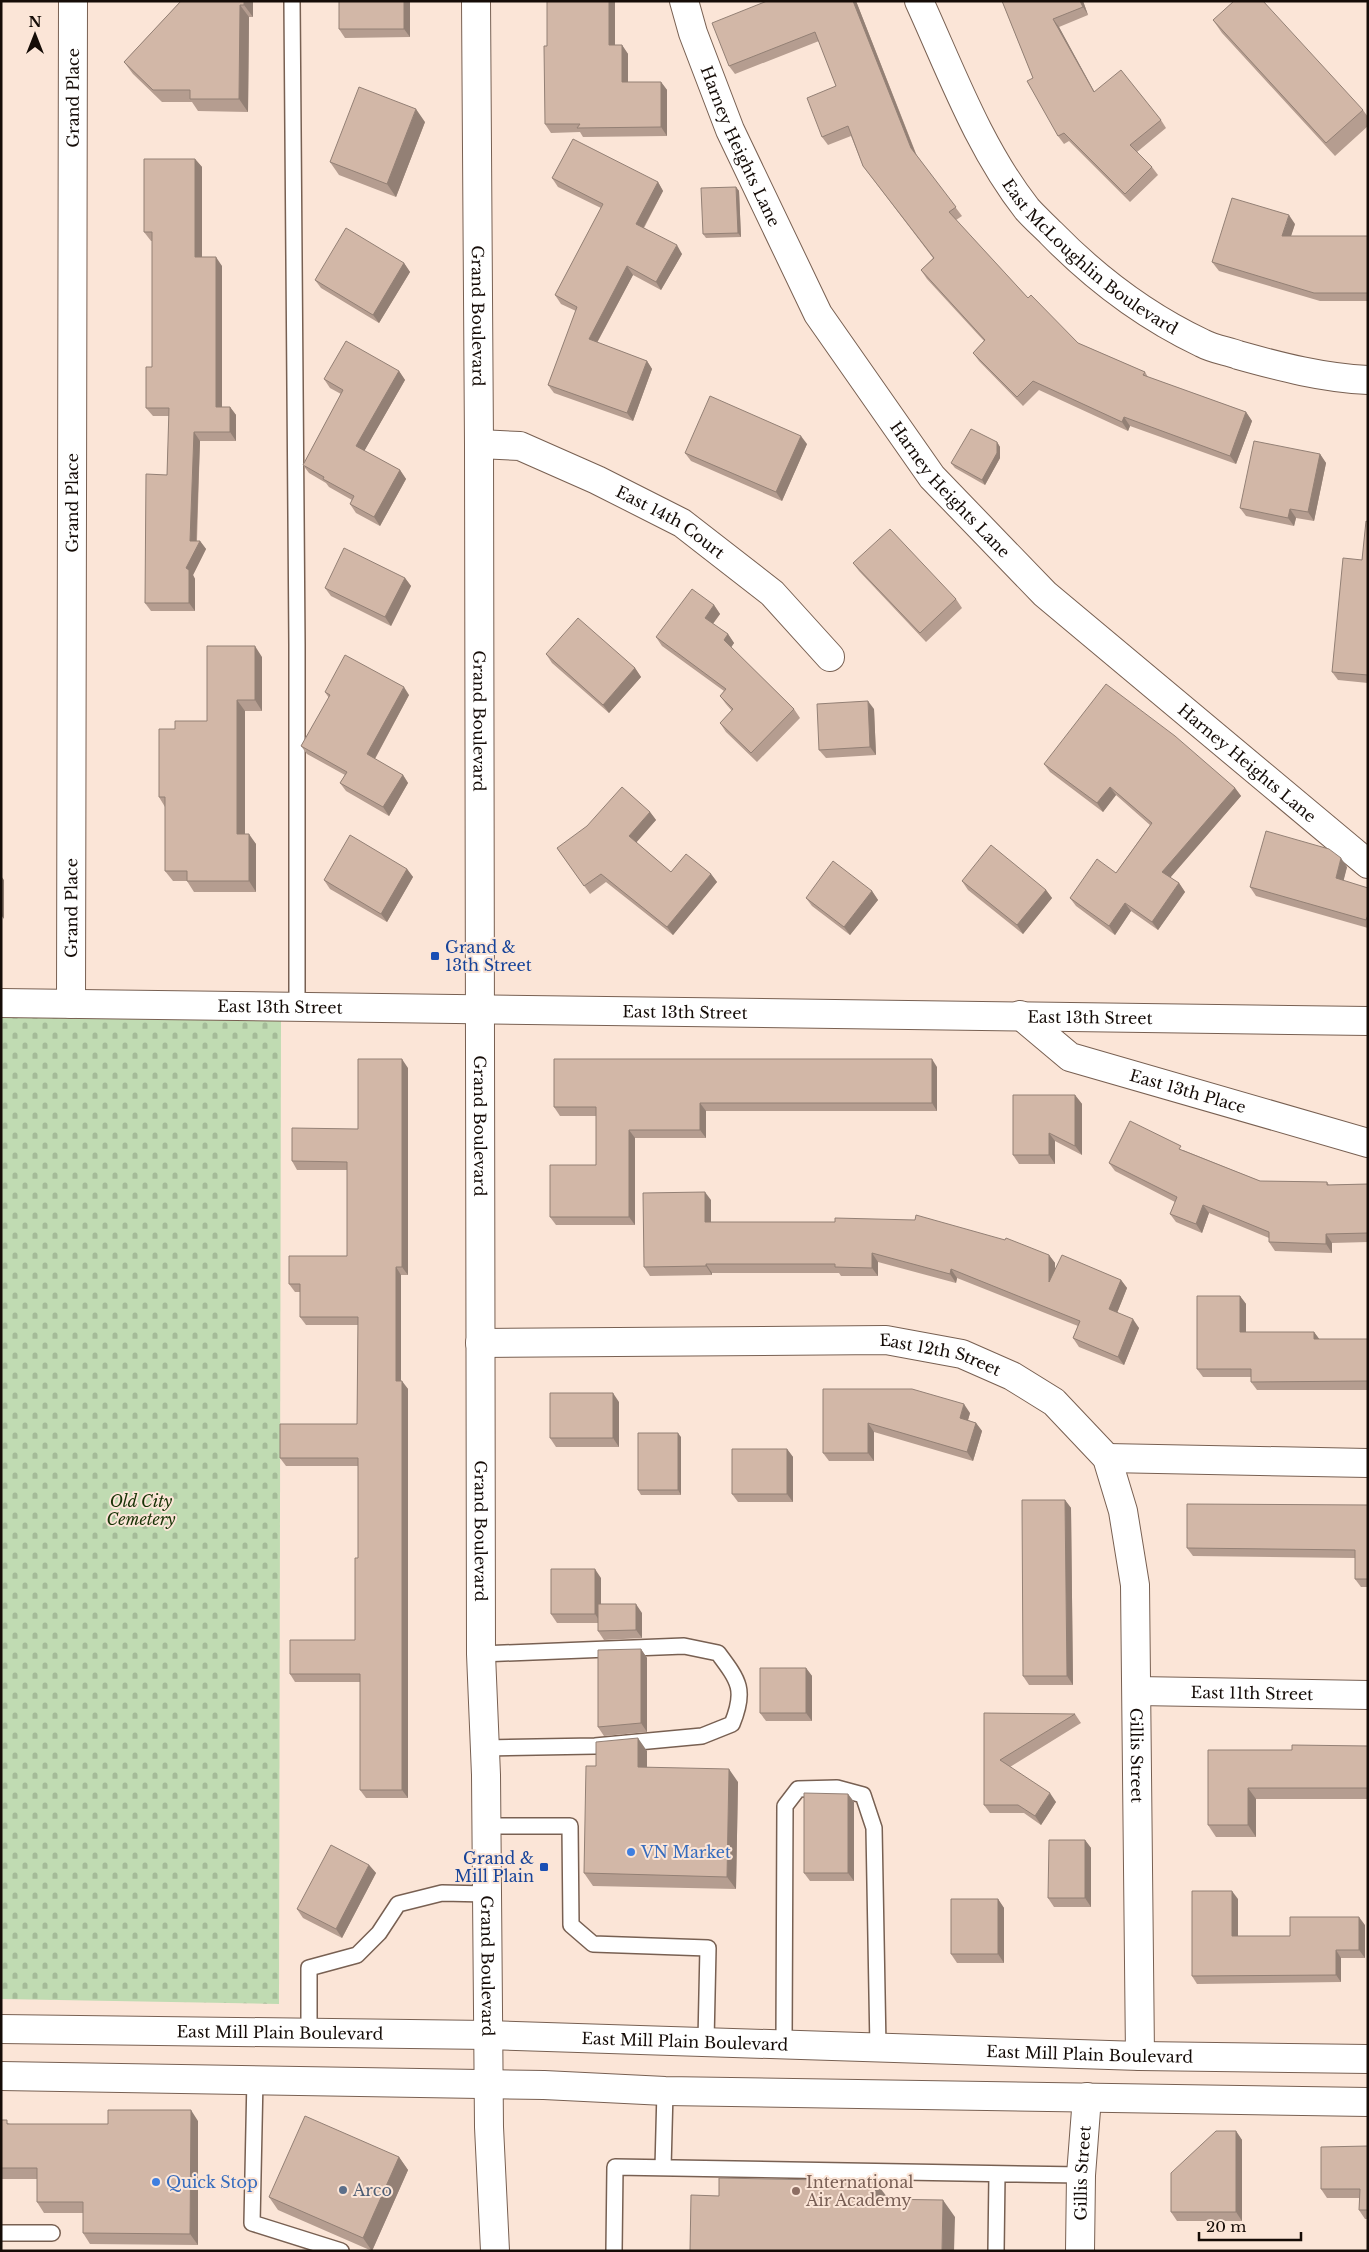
<svg xmlns="http://www.w3.org/2000/svg" width="1369" height="2252" font-family="'Libre Baskerville',serif">
<style>
.cemetery{fill:url(#cemetery-stones)}
.lines{fill:none;stroke-linecap:round;stroke-linejoin:round}
.lane-casing{stroke:#786052;stroke-width:18}
.street-casing{stroke:#786052;stroke-width:30}
.secondary-casing{stroke:#786052;stroke-width:30}
.lane{stroke:#fff;stroke-width:15}
.street{stroke:#fff;stroke-width:28}
.secondary{stroke:#fff;stroke-width:28}
.wall{fill:#b59d90}
.shaded-wall{fill:#938075}
.building{fill:#d2b7a7;stroke:#938075}
.transit-dot{fill:#1a4fb4;stroke:#fbe5d7;stroke-width:2}
.shop-dot{fill:#3f7fe0;stroke:#fbe5d7;stroke-width:2}
.service-dot{fill:#5c6f8a;stroke:#fbe5d7;stroke-width:2}
.education-dot{fill:#8d6e63;stroke:#fbe5d7;stroke-width:2}
.labels{text-anchor:middle;stroke-width:4;stroke-linejoin:round;paint-order:stroke}
.street-label{font-size:16px;fill:#150c07;stroke:#fbe5d7}
.transit-label{font-size:16px;fill:#164399;stroke:#fbe5d7;text-anchor:start}
.park-label{font-size:16px;font-style:italic;fill:#173205;stroke:#fbe5d7}
.shop-label{font-size:16px;fill:#366cbe;stroke:#fbe5d7;text-anchor:start}
.education-label{font-size:16px;fill:#785e54;stroke:#fbe5d7;text-anchor:start}
.service-label{font-size:16px;fill:#4e5e75;stroke:#fbe5d7;text-anchor:start}
</style>
<defs>
<pattern id="cemetery-stones" width="16" height="16" patternUnits="userSpaceOnUse" patternTransform="scale(1.25)"><rect width="16" height="16" fill="#c0dbb2"/><path d="M2 7V4a2 2 0 0 1 4 0v3zM10 15v-3a2 2 0 0 1 4 0v3z" fill="#a4bb98"/></pattern>
</defs>
<rect width="100%" height="100%" fill="#fbe5d7"/>
<!-- cemetery -->
<path class="cemetery" d="M1 1017 281 1021 279 2004 1 1999Z"/>
<g class="lines">
<!-- lane casing -->
<g class="lane-casing">
<path id="lane" d="M292 1 297 644V1008
M481 1654 684 1646 718 1653C739 1681 746 1690 732 1724L702 1736 595 1746 485 1748
M487 1826H570L571 1925 593 1944 708 1948 706 2041
M309 2034V1968L357 1955 379 1933 398 1904 442 1893 487 1894
M784 2043 785 1806 798 1789 837 1788 863 1795 874 1828 878 2048
M255 2078 252 2223 341 2251
M663 2168 665 2091
M1 2233H52
M614 2251 615 2167 1081 2175
M996 2251 997 2174"/>
</g>
<!-- street casing -->
<g class="street-casing">
<g id="street">
<path id="s1" d="M684 1 693 33 730 130 818 314 932 477 1045 594 1368 864"/>
<path id="s2" d="M479 444 520 446 597 480 682 523 772 593 830 657"/>
<path id="s3" d="M1 1003 1368 1021"/>
<path id="s4" d="M71 1004 73 1"/>
<path id="s5" d="M1020 1015 1070 1057 1368 1143"/>
<path id="s6" d="M480 1343 886 1340 962 1354 1012 1376 1054 1402 1107 1458 1123 1511 1135 1585 1140 2056"/>
<path d="M1107 1458 1368 1463"/>
<path id="s7" d="M1137 1691 1368 1695"/>
<path id="s8" d="M1080 2251 1081 2175 1087 2097"/>
</g>
</g>
<!-- secondary casing -->
<g class="secondary-casing">
<g id="secondary">
<path id="s9" d="M476 1 479 444 481 1654 486 1775 489 2127 495 2251"/>
<path id="s10" d="M919 1C951 71 979 148 1027 209 1034 217 1043 225 1051 233 1095 278 1145 316 1202 343 1213 349 1227 351 1238 355 1281 367 1323 378 1368 380"/>
<path id="s11" d="M1 2029 488 2035 1140 2056 1368 2059"/>
<path d="M1 2076 544 2085 665 2091 1368 2102"/>
</g>
</g>
<!-- lane -->
<use href="#lane" class="lane"/>
<!-- street -->
<use href="#street" class="street"/>
<!-- secondary -->
<use href="#secondary" class="secondary"/>
</g>
<!-- wall -->
<path class="wall" d="M181 1H253V17H249L248 112 198 111 192 102H162L133 74 124 62Z
M410 1V37L345 38 339 29Z
M615 1V45H622L628 54V82H661L667 90V136L583 137 580 132 551 133 545 124 547 46Z
M767 1H856L917 156 962 216 956 220 1028 298 1078 343 1145 372 1148 377 1246 412 1252 421 1236 464 1130 426 1128 431 1039 390 1023 406 979 361 973 353 984 341 927 279 921 270 933 258 863 166 851 136 828 145 822 137 836 86 819 41 735 74 729 66Z
M1002 1H1083L1088 15 1059 27 1094 92 1161 120 1166 128 1137 152 1152 167 1158 175 1130 202 1069 141 1064 144 1058 136 1033 78Z
M1213 20 1363 110 1368 117V126L1335 156 1222 33Z
M425 122 396 197 339 175 330 162Z
M195 159 202 167V257L222 266V407H230L236 415V441H200L197 541H200L206 549 193 575 195 579V611H151L145 603 167 475 169 416H153L146 408 152 367V241H151L144 232Z
M552 178 658 182 663 191 644 228 682 254 661 290 633 275 597 343 647 361 652 369 633 421 554 393 548 385 576 311 561 304 555 295 601 208 558 187Z
M736 187 739 191 741 237 706 238 703 234Z
M1295 224 1291 236H1368V301H1320L1219 271 1212 262Z
M404 263 410 272 379 323 321 288 315 280Z
M399 371 405 380 364 451 400 470 406 479 380 526 356 513 350 504 352 500 329 487 326 483 309 473 303 465 341 394 330 388 324 379Z
M997 442 1000 447V458L985 485 955 468 951 463Z
M807 444 782 501 691 461 685 453Z
M1320 454 1326 463 1314 521 1296 518 1294 526 1246 516 1240 508Z
M1368 522V683L1338 680 1332 672 1362 560Z
M853 563 956 599 962 608 926 642 859 571Z
M405 578 411 586 391 626 331 596 325 588Z
M714 605 720 614 713 624 728 634 734 643 731 647 794 709 800 718 757 762 726 732 720 723 732 711 726 704 720 696 724 691 662 646 656 637Z
M546 654 635 668 641 677 609 713 552 663Z
M262 657V711H245V834L256 844V892H194L187 881H173L165 871V807L159 797 207 721Z
M325 692 409 695 375 759 403 775 408 783 389 816 346 791 340 783 345 775 307 754 301 746 329 698Z
M874 709 876 755 826 758 819 750Z
M1044 764 1235 788 1241 796 1170 878 1179 883 1185 892 1158 930 1131 911 1115 935 1076 906 1070 898 1116 873 1150 825 1116 795 1103 812 1050 772Z
M650 812 656 820 636 842 671 872 711 874 717 882 673 935 606 882 590 894 557 848Z
M1347 867 1343 881 1368 888V928L1256 896 1250 887Z
M407 869 413 877 387 922 330 889 324 880Z
M962 881 1046 890 1052 898 1023 934 968 890Z
M872 891 878 900 850 935 812 906 806 898Z
M937 1067V1111H706V1138H635V1225H556L550 1217 596 1165V1116H560L554 1107Z
M408 1068V1275H401V1381L408 1389V1798H366L360 1790V1682H295L290 1674 355 1640 358 1558V1466H286L280 1458 357 1424 358 1325H306L300 1317V1292H295L289 1284 347 1256V1170H297L292 1161 358 1129Z
M1075 1095 1082 1104V1155L1055 1141V1164H1019L1013 1155Z
M1183 1150 1260 1181 1327 1182 1329 1185 1368 1184V1242L1332 1243V1253L1275 1251 1269 1242V1238L1209 1213 1202 1233 1176 1222 1170 1214 1175 1202 1115 1171 1109 1163Z
M711 1200V1222L1049 1255 1055 1263V1270L1121 1280 1127 1288 1117 1313 1139 1328 1124 1365 1079 1347 1073 1338 1078 1326 957 1278 956 1283 878 1262V1276H841L839 1273H712V1275L650 1276 644 1267Z
M1240 1296 1246 1304V1332H1314L1319 1339H1368V1390H1257L1251 1382V1377H1203L1197 1369Z
M823 1389 970 1413 968 1420 976 1423 982 1431 973 1461 874 1432V1461H829L823 1453Z
M619 1402V1447H556L550 1438Z
M681 1437V1495H641L638 1490Z
M787 1449 793 1457V1502H738L732 1494Z
M1065 1500 1071 1508 1073 1685H1029L1023 1676Z
M1368 1505V1587H1361L1355 1579V1558L1193 1556 1187 1548Z
M601 1578V1604L642 1613V1638L604 1640 598 1631V1623H557L551 1614Z
M641 1649 647 1658V1732L604 1736 598 1727Z
M806 1668 812 1676V1721H766L760 1713Z
M984 1713 1075 1714 1081 1723 1010 1767 1056 1802 1041 1825 1024 1813H990L984 1805Z
M1368 1746V1799H1256V1837H1216L1208 1825V1750H1292Z
M647 1751V1767L738 1782 736 1889 593 1886 584 1873 596 1766Z
M848 1794 854 1802V1881H810L804 1873Z
M1085 1840 1091 1848V1907H1054L1048 1898Z
M369 1865 376 1873 342 1938 303 1918 297 1909Z
M998 1899 1004 1908V1963H957L951 1954Z
M1238 1899V1936H1290L1365 1925V1958H1341V1982L1197 1984 1192 1976Z
M1 2120 10 2124H108L198 2121V2245L90 2244 83 2233V2213H44L37 2202V2179H1Z
M1236 2131 1242 2140V2221H1177L1171 2212Z
M1368 2146V2219H1365L1359 2210V2198H1327L1321 2189Z
M399 2157 408 2170 372 2251 278 2210 269 2197Z"/>
<!-- shaded-wall -->
<path class="shaded-wall" d="M244 1H253V17L244 5Z
M404 1H410V37L404 29Z
M609 1H615V54L609 45Z
M853 1H856L917 157 911 148Z
M1080 1H1083L1088 15 1083 7Z
M240 5 249 17 248 112 239 99Z
M1053 19 1059 27 1099 100 1094 92Z
M622 45 628 54V91L622 82Z
M661 82 667 90V136L661 127Z
M416 109 425 122 396 197 387 184Z
M195 159 202 167V266L195 257Z
M658 182 663 191 641 232 636 224Z
M736 187 739 191 741 237 738 233Z
M1289 215 1295 224 1288 245 1282 236Z
M677 245 682 254 661 290 656 282Z
M216 257 222 266V415L216 407Z
M404 263 410 272 379 323 373 315Z
M627 266 633 275 594 348 589 339Z
M647 361 652 369 633 421 627 413Z
M399 371 405 380 362 455 356 446Z
M230 407 236 415V441L230 432Z
M1246 412 1252 421 1236 464 1230 456Z
M1124 417 1130 426 1128 431 1122 422Z
M194 432 200 441 196 547 200 541 206 549 193 575 195 579V611L189 603 186 568 190 541Z
M801 436 807 444 782 501 776 492Z
M997 442 1000 447V458L985 485 982 480Z
M1320 454 1326 463 1314 521 1308 512Z
M400 470 406 479 380 526 374 517Z
M1290 509 1296 518 1294 526 1288 518Z
M405 578 411 586 391 626 385 617Z
M714 605 720 614 711 626 705 618Z
M728 634 734 643 730 649 724 640Z
M255 646 262 657V711L255 700Z
M635 668 641 677 609 713 603 705Z
M404 687 409 695 373 762 367 754Z
M237 700 245 711V844L237 834Z
M868 701 874 709 876 755 870 747Z
M403 775 408 783 389 816 383 807Z
M1110 787 1116 795 1103 812 1097 803Z
M1235 788 1241 796 1168 880 1162 872Z
M650 812 656 820 635 844 629 836Z
M249 834 256 844V892L249 881Z
M1341 858 1347 867 1342 887 1336 878Z
M407 869 413 877 387 922 381 914Z
M711 874 717 882 673 935 667 927Z
M1 876 4 880V919L1 915Z
M1179 883 1185 892 1158 930 1152 922Z
M1046 890 1052 898 1023 934 1017 925Z
M872 891 878 900 850 935 844 927Z
M1125 903 1131 911 1115 935 1109 926Z
M402 1059 408 1068V1275L402 1267Z
M932 1059 937 1067V1111L932 1103Z
M1075 1095 1082 1104V1155L1075 1146Z
M700 1103 706 1111V1138L700 1130Z
M629 1130 635 1138V1225L629 1217Z
M1049 1133 1055 1141V1164L1049 1155Z
M705 1192 711 1200V1230L705 1222Z
M1203 1205 1209 1213 1202 1233 1196 1224Z
M1326 1234 1332 1243V1253L1326 1244Z
M872 1253 878 1262V1276L872 1268Z
M1049 1255 1055 1263V1290L1049 1282Z
M706 1264 712 1273V1275L706 1266Z
M396 1267 401 1275V1389L396 1381Z
M951 1269 957 1278 956 1283 950 1274Z
M1121 1280 1127 1288 1115 1318 1109 1309Z
M1240 1296 1246 1304V1340L1240 1332Z
M1133 1319 1139 1328 1124 1365 1118 1357Z
M1314 1332 1320 1340 1314 1339Z
M402 1381 408 1389V1798L402 1790Z
M613 1393 619 1402V1447L613 1438Z
M964 1404 970 1413 966 1427 960 1418Z
M868 1423 874 1432V1461L868 1453Z
M976 1423 982 1431 973 1461 967 1452Z
M678 1433 681 1437V1495L678 1490Z
M787 1449 793 1457V1502L787 1494Z
M1065 1500 1071 1508 1073 1685 1067 1676Z
M595 1569 601 1578V1623L595 1614Z
M636 1604 642 1613V1638L636 1630Z
M641 1649 647 1658V1732L641 1723Z
M806 1668 812 1676V1721L806 1713Z
M638 1738 647 1751V1780L638 1767Z
M729 1769 738 1782 736 1889 727 1877Z
M1248 1788 1256 1799V1837L1248 1825Z
M1050 1793 1056 1802 1041 1825 1035 1816Z
M848 1794 854 1802V1881L848 1873Z
M1085 1840 1091 1848V1907L1085 1898Z
M369 1865 376 1873 342 1938 336 1929Z
M1232 1891 1238 1899V1944L1232 1936Z
M998 1899 1004 1908V1963L998 1954Z
M1359 1917 1365 1925V1958L1359 1950Z
M1336 1950 1341 1958V1982L1336 1975Z
M191 2110 198 2121V2245L190 2234Z
M1236 2131 1242 2140V2221L1236 2212Z
M399 2157 408 2170 372 2251 363 2238Z
M875 2181 887 2197 886 2216 875 2199Z
M943 2200 955 2217 954 2251H942Z"/>
<!-- building -->
<path class="building" d="M181 1H244V5H240L239 99H190V90H153L124 62Z
M339 1H404V29H339Z
M547 1H609V45H622V82H661V127L577 128 580 124H545L544 46H547Z
M767 1H853L911 148 956 207 949 212 1028 298 1031 295 1078 343 1145 372 1143 375 1246 412 1230 456 1124 417 1122 422 1033 381 1017 397 973 353 985 340 921 270 934 258 863 166 848 126 822 137 807 98 836 86 815 32 729 66 712 23Z
M1002 1H1080L1083 7 1053 19 1094 92 1121 70 1161 120 1130 145 1152 167 1125 194 1064 133 1058 136 1027 81 1033 78Z
M1234 1H1263L1363 110 1326 143 1213 20Z
M359 87 416 109 387 184 330 162Z
M573 139 658 182 636 224 677 245 656 282 627 266 589 339 647 361 627 413 548 385 577 307 555 295 603 204 552 178Z
M144 159H195V257H216V407H230V432H194L190 541H200L186 568 189 570V603H145L146 474 167 475 169 408H146V367H152V232H144Z
M736 187 738 233 703 234 701 188Z
M1232 198 1289 215 1282 236H1368V293H1314L1212 262Z
M346 228 404 263 373 315 315 280Z
M346 341 399 371 356 446 400 470 374 517 350 504 354 496 323 479 324 477 303 465 343 390 324 379Z
M710 396 801 436 776 492 685 453Z
M971 429 997 442V453L982 480 951 463Z
M1254 441 1320 454 1308 512 1290 509 1288 518 1240 508Z
M1366 521 1368 522V675L1332 672 1343 558 1362 560Z
M890 529 956 599 920 633 853 563Z
M344 548 405 578 385 617 325 588Z
M692 589 714 605 705 618 728 634 724 640 794 709 751 753 720 723 733 709 720 696 726 689 656 637Z
M578 618 635 668 603 705 546 654Z
M207 646H255V700H237V834H249V881H187V871H165V797H159V729H175V721H207Z
M345 655 404 687 367 754 403 775 383 807 340 783 347 772 301 746 330 695 325 692Z
M1106 684 1175 736 1235 788 1162 872 1179 883 1152 922 1125 903 1109 926 1070 898 1097 859 1116 873 1152 823 1110 787 1097 803 1044 764Z
M868 701 870 747 819 750 817 704Z
M622 787 650 812 629 836 671 872 686 854 711 874 667 927 601 874 584 886 557 848 587 826Z
M1266 831 1329 849 1341 858 1336 878 1368 888V915L1366 920 1250 887Z
M350 835 407 869 381 914 324 880Z
M991 845 1046 890 1017 925 962 881Z
M833 861 872 891 844 927 806 898Z
M358 1059H402V1267H396V1381H402V1790H360V1674H290V1640H355V1558H358V1458H280V1424H357L358 1317H300V1284H289V1256H347V1162L292 1161V1128L358 1129Z
M554 1059H932V1103H700V1130H629V1217H550V1165H596V1107H554Z
M1013 1095H1075V1146L1049 1133V1155H1013Z
M1130 1121 1181 1146 1179 1149 1260 1181 1327 1182V1185L1368 1184V1233L1326 1234V1244L1269 1242V1232L1203 1205 1196 1224 1170 1214 1177 1197 1109 1163Z
M705 1192V1222H835V1218L915 1220 916 1215 1005 1240 1006 1238 1049 1255V1282L1062 1255 1121 1280 1109 1309 1133 1319 1118 1357 1073 1338 1080 1321 951 1269 950 1274 872 1253V1268L835 1267V1264H706V1266L644 1267 643 1193Z
M1197 1296H1240V1332H1314V1339H1368V1381L1251 1382V1369H1197Z
M823 1389H912L964 1404 960 1418 976 1423 967 1452 868 1423V1453H823Z
M550 1393H613V1438H550Z
M638 1433H678V1490H638Z
M732 1449H787V1494H732Z
M1022 1500H1065L1067 1676H1023Z
M1187 1504 1368 1505V1579H1355V1550L1187 1548Z
M551 1569H595V1614H551Z
M598 1604H636V1630L598 1631Z
M641 1649V1723L598 1727V1650Z
M760 1668H806V1713H760Z
M984 1713 1075 1714 1000 1760 1050 1793 1035 1816 1018 1805H984Z
M638 1738V1767L729 1769 727 1877 584 1873 586 1766H596V1742Z
M1292 1745 1368 1746V1788H1248V1825H1208V1750H1292Z
M804 1793 848 1794V1873H804Z
M1049 1840H1085V1898H1048Z
M331 1845 369 1865 336 1929 297 1909Z
M1192 1891H1232V1936H1290V1917H1359V1950H1336V1975L1192 1976Z
M951 1899H998V1954H951Z
M108 2110H191L190 2234 83 2233V2202H37V2168H1V2120H7V2124H108Z
M305 2116 399 2157 363 2238 269 2197Z
M1216 2131H1236V2212H1171V2173Z
M1368 2146V2210H1359L1360 2189H1321V2147Z
M719 2178 875 2181V2199L943 2200 942 2251H690L691 2195 719 2196Z"/>
<!-- markers -->
<g class="transit-dot">
<rect x="430" y="951" width="10" height="10" rx="2.5"/>
<rect x="539" y="1862" width="10" height="10" rx="2.5"/>
</g>
<g class="shop-dot">
<circle cx="631" cy="1852" r="5"/>
<circle cx="156" cy="2182" r="5"/>
</g>
<circle class="service-dot" cx="343" cy="2190" r="5"/>
<circle class="education-dot" cx="796" cy="2191" r="5"/>
<g class="labels">
<!-- street labels -->
<g class="street-label">
<text dy="6" stroke="none"><textPath href="#s4" startOffset="906">Grand Place</textPath></text>
<text dy="6" stroke="none"><textPath href="#s1" startOffset="156">Harney Heights Lane</textPath></text>
<text dy="6" stroke="none"><textPath href="#s10" startOffset="314">East McLoughlin Boulevard</textPath></text>
<text dy="6" stroke="none"><textPath href="#s9" startOffset="315">Grand Boulevard</textPath></text>
<text dy="6" stroke="none"><textPath href="#s1" startOffset="561">Harney Heights Lane</textPath></text>
<text dy="6" stroke="none"><textPath href="#s4" startOffset="501">Grand Place</textPath></text>
<text dy="6" stroke="none"><textPath href="#s2" startOffset="210">East 14th Court</textPath></text>
<text dy="6" stroke="none"><textPath href="#s9" startOffset="720">Grand Boulevard</textPath></text>
<text dy="6" stroke="none"><textPath href="#s1" startOffset="966">Harney Heights Lane</textPath></text>
<text dy="6" stroke="none"><textPath href="#s4" startOffset="96">Grand Place</textPath></text>
<text dy="6" stroke="none"><textPath href="#s3" startOffset="279">East 13th Street</textPath></text>
<text dy="6" stroke="none"><textPath href="#s3" startOffset="684">East 13th Street</textPath></text>
<text dy="6" stroke="none"><textPath href="#s3" startOffset="1089">East 13th Street</textPath></text>
<text dy="6" stroke="none"><textPath href="#s5" startOffset="188">East 13th Place</textPath></text>
<text dy="6" stroke="none"><textPath href="#s9" startOffset="1125">Grand Boulevard</textPath></text>
<text dy="6" stroke="none"><textPath href="#s6" startOffset="462">East 12th Street</textPath></text>
<text dy="6" stroke="none"><textPath href="#s9" startOffset="1530">Grand Boulevard</textPath></text>
<text dy="6" stroke="none"><textPath href="#s7" startOffset="115">East 11th Street</textPath></text>
<text dy="6" stroke="none"><textPath href="#s6" startOffset="965">Gillis Street</textPath></text>
<text dy="6" stroke="none"><textPath href="#s9" startOffset="1965">Grand Boulevard</textPath></text>
<text dy="6" stroke="none"><textPath href="#s11" startOffset="279">East Mill Plain Boulevard</textPath></text>
<text dy="6" stroke="none"><textPath href="#s11" startOffset="684">East Mill Plain Boulevard</textPath></text>
<text dy="6" stroke="none"><textPath href="#s11" startOffset="1089">East Mill Plain Boulevard</textPath></text>
<text dy="6" stroke="none"><textPath href="#s8" startOffset="78">Gillis Street</textPath></text>
</g>
<!-- transit labels -->
<g class="transit-label">
<text x="445" y="953">Grand &amp;<tspan x="445" dy="18">13th Street</tspan></text>
<text x="534" y="1864" text-anchor="end">Grand &amp;<tspan x="534" dy="18">Mill Plain</tspan></text>
</g>
<!-- park labels -->
<g class="park-label">
<text x="141" y="1507">Old City<tspan x="141" dy="18">Cemetery</tspan></text>
</g>
<!-- shop labels -->
<g class="shop-label">
<text x="641" y="1858">VN Market</text>
<text x="166" y="2188">Quick Stop</text>
</g>
<!-- education labels -->
<g class="education-label">
<text x="806" y="2188">International<tspan x="806" dy="18">Air Academy</tspan></text>
</g>
<!-- service labels -->
<g class="service-label">
<text x="353" y="2196">Arco</text>
</g>
</g>
<!-- border -->
<rect width="1369" height="2252" fill="none" stroke="#150c07" stroke-width="5"/>
<!-- north arrow -->
<g transform="translate(35 35)" stroke="#fbe5d7" stroke-width="4" paint-order="stroke">
<path d="M0-4L9 19L0 12L-9 19Z" fill="#150c07"/>
<text y="-8" font-size="14" font-weight="bold" text-anchor="middle" fill="#150c07">N</text>
</g>
<!-- scale -->
<path d="M1199 2232v8h102v-8" fill="none" stroke="#150c07" stroke-width="2.5"/>
<text x="1206" y="2232" font-size="15" fill="#150c07" stroke="#fbe5d7" stroke-width="4" paint-order="stroke">20 m</text>
</svg>
